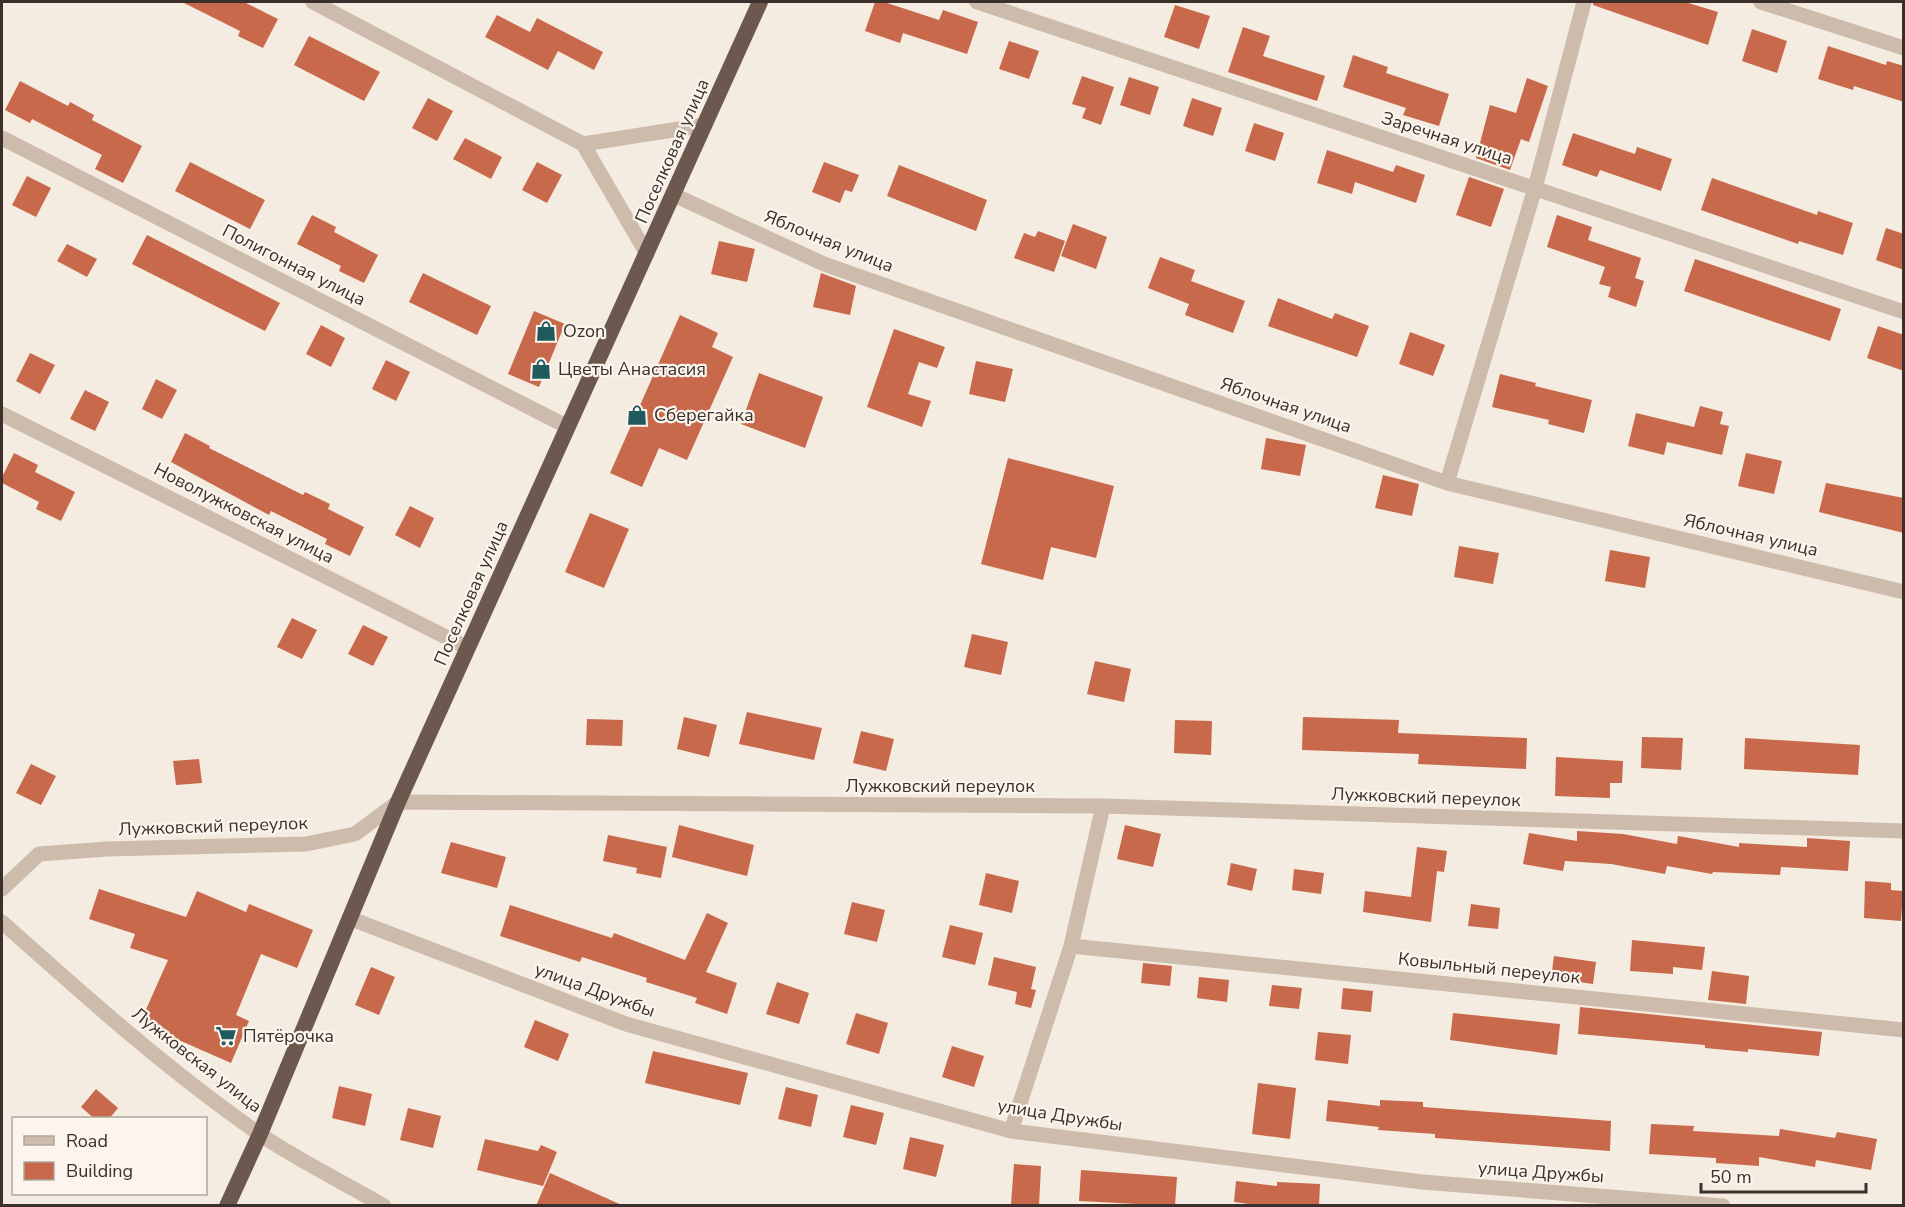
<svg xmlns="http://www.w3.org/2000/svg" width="1905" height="1207" font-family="'Nunito Sans',sans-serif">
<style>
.building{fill:#c8694b}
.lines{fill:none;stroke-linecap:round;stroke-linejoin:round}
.minor{stroke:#cdbbac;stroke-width:15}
.trunk{stroke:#6c584f;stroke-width:16}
.labels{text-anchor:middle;stroke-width:4.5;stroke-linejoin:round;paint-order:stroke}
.street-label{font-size:18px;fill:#3b302b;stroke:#fbf5ee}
.poi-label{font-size:18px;fill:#3b302b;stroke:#fbf5ee;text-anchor:start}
</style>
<rect width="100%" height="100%" fill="#f4ebe1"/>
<!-- building -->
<path class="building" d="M182 2H244L278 19 263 48 238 36 240 31Z
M875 2H884L939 20 943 10 978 22 967 54 903 33 900 43 865 31Z
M1593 2H1685L1718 12 1708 45 1593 5Z
M1175 5 1210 16 1199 49 1164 37Z
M497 15 530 32 537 18 603 52 594 70 558 51 548 70 485 37Z
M1243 27 1270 36 1263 56 1325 76 1317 101 1228 72Z
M1752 29 1787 41 1777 73 1742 61Z
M309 36 380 72 364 101 294 65Z
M1009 41 1039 51 1029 79 999 69Z
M1828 46 1886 65 1887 61 1904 66V102L1854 86 1853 90 1818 79Z
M1353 55 1388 67 1386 73 1449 94 1439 126 1403 115 1406 108 1343 87Z
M1082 76 1114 87 1101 125 1082 118 1086 108 1072 104Z
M1129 77 1159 87 1150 115 1120 105Z
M1527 78 1548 86 1529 142 1521 139 1510 170 1476 158 1490 105 1516 113Z
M20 81 68 106 70 102 94 115 92 120 142 146 123 183 95 169 102 155 32 119 30 123 5 110Z
M428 98 453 111 437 141 412 128Z
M1192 98 1222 108 1213 136 1183 126Z
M1254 123 1284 133 1275 161 1245 151Z
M1573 133 1635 154 1637 147 1672 159 1661 191 1600 170 1597 177 1562 165Z
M465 138 502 157 491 179 453 159Z
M1327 150 1393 172 1396 165 1425 175 1416 203 1355 182 1352 194 1317 183Z
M190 162 265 200 250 229 175 191Z
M537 162 562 175 547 203 522 190Z
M824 162 859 175 852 192 845 190 840 203 812 192Z
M899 165 987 200 976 231 887 196Z
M27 176 51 188 36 217 12 205Z
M1469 177 1504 189 1491 227 1456 215Z
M1712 178 1817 215 1818 211 1853 223 1843 255 1799 241 1798 244 1701 210Z
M312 215 336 227 334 232 378 255 364 283 339 271 341 266 297 244Z
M1557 215 1592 227 1588 240 1641 258 1635 278 1644 281 1636 307 1608 297 1611 287 1599 284 1605 267 1547 247Z
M1073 224 1107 237 1096 269 1061 256Z
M1886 228 1904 234V270L1876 260Z
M1038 231 1065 241 1054 272 1014 258 1024 233 1035 237Z
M147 235 280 303 265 331 132 264Z
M719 241 755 249 747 282 711 274Z
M67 244 97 259 87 277 57 261Z
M1160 257 1195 270 1191 281 1245 301 1233 333 1185 315 1189 304 1148 288Z
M1695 259 1841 309 1830 341 1684 291Z
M423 273 491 306 477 335 409 302Z
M821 273 856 286 850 315 813 307Z
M1278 298 1332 319 1335 313 1369 326 1357 357 1268 326Z
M534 311 565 324 539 387 508 374Z
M680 315 718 333 712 347 733 357 687 460 659 448 642 487 610 473Z
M321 325 345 338 331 367 306 354Z
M1878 326 1904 335V371L1867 358Z
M894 329 945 347 937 368 919 362 908 394 931 401 922 427 867 407Z
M1410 332 1445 345 1433 376 1399 364Z
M30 353 55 365 40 394 16 381Z
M386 360 410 372 396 401 372 389Z
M976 361 1013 369 1005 402 969 394Z
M759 373 823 397 805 448 741 424Z
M1500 374 1536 383 1535 386 1592 400 1584 433 1548 424 1549 420 1492 407Z
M156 379 177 390 162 419 142 409Z
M85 390 109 402 95 431 70 419Z
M1700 406 1723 412 1720 424 1729 426 1722 455 1667 442 1664 455 1628 446 1636 413 1694 427Z
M185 433 210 446 209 448 303 495 305 492 330 504 328 509 364 527 350 556 325 544 327 539 271 511 269 515 171 462Z
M1266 438 1306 445 1300 476 1261 469Z
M14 453 38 465 35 472 75 492 61 521 36 509 39 502 2 483V477Z
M1746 453 1782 461 1774 494 1738 486Z
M1008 458 1114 486 1096 558 1051 547 1043 580 981 564Z
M1383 475 1419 484 1412 516 1375 508Z
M1826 483 1904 498V533L1819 512Z
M410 506 434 518 420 548 395 535Z
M590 513 629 529 604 588 565 572Z
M1459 546 1499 553 1493 584 1454 577Z
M1610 550 1650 557 1645 588 1605 581Z
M292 618 317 630 302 659 277 647Z
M363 625 388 637 373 666 348 654Z
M972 634 1008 642 1001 675 964 667Z
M1095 661 1131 669 1124 702 1087 694Z
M747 712 822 728 814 760 739 744Z
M684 717 717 725 709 757 677 749Z
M1303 717 1399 720 1398 733 1527 738 1526 769 1418 764 1419 754 1302 750Z
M587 719 623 720 622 746 586 745Z
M1175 720 1212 721 1211 755 1174 753Z
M861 731 894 739 886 771 853 763Z
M1642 737 1683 738 1681 770 1641 768Z
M1745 738 1860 745 1858 775 1744 769Z
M1556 757 1623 761 1622 783H1610V798L1555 796Z
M199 759 202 783 176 785 173 761Z
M31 764 56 776 41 805 16 793Z
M679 825 754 845 747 876 672 857Z
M1125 825 1161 834 1153 867 1117 859Z
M1577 831 1623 834 1677 844 1678 836 1739 847V843L1807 847V838L1850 841 1848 871 1781 867 1780 875 1713 872 1712 874 1667 866 1665 874 1611 864 1565 861 1563 871 1523 864 1529 833 1577 841Z
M608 835 667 847 661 878 636 873 637 868 603 861Z
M451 842 506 857 497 888 441 873Z
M1417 847 1447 851 1444 872 1437 871 1431 922 1363 912 1365 891 1411 897Z
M1231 863 1257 869 1252 891 1227 885Z
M1294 869 1324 873 1321 894 1292 890Z
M986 873 1019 881 1012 913 979 905Z
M1865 881 1891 883V890L1903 891 1901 921 1864 918Z
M99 889 186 917 197 891 246 912 249 904 313 930 297 968 261 954 236 1015 249 1021 231 1063 140 1023 168 960 130 948 135 934 89 919Z
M852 902 885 910 877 942 844 934Z
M1471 904 1500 908 1498 929 1468 926Z
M510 905 612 938 614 933 685 960 707 913 728 923 706 972 737 983 727 1014 695 1003 697 998 646 982 647 978 582 957 580 962 500 936Z
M950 925 983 933 975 965 942 957Z
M1632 940 1705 947 1702 970 1673 967V974L1630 971Z
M1554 956 1596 962 1593 984 1551 978Z
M994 957 1036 967 1031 989 1036 990 1031 1008 1015 1004 1017 992 988 985Z
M1143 963 1172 966 1170 986 1141 983Z
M371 967 395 977 379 1015 355 1005Z
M1712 971 1749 976 1746 1004 1708 1000Z
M1199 977 1229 980 1227 1002 1197 998Z
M777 982 809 993 799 1024 766 1014Z
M1272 985 1302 988 1299 1009 1269 1006Z
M1343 988 1373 991 1371 1012 1341 1009Z
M1580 1007 1822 1032 1819 1056 1748 1049V1052L1705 1048V1045L1578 1034Z
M856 1013 888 1023 879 1054 846 1044Z
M1453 1013 1560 1024 1557 1055 1450 1040Z
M535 1020 569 1034 558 1061 524 1047Z
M1318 1032 1351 1035 1348 1064 1315 1060Z
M952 1046 984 1056 974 1087 942 1077Z
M653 1051 748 1073 740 1105 645 1083Z
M1258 1083 1296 1088 1290 1139 1252 1134Z
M339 1086 372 1094 365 1126 332 1118Z
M786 1087 818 1095 811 1127 778 1119Z
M96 1089 118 1108 109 1119H95L81 1107Z
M1328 1100 1380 1106V1100L1423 1102V1107L1611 1121 1610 1151 1435 1138V1134L1378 1130 1379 1127 1326 1121Z
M851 1105 884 1113 876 1145 843 1137Z
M408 1108 441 1116 433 1148 400 1140Z
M1651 1124 1694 1126 1693 1131 1779 1136 1780 1129 1835 1138 1837 1132 1877 1139 1871 1170 1816 1160 1815 1167 1759 1157V1166L1716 1163V1158L1649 1154Z
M910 1137 944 1145 936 1177 903 1169Z
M485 1139 538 1151 541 1145 557 1152 543 1186 477 1170Z
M1014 1164 1041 1166 1039 1206 1011 1204Z
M1081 1170 1177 1177 1175 1206 1079 1201Z
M550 1173 624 1206H536Z
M1236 1181 1277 1186V1182L1320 1184 1319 1206H1264L1234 1202Z"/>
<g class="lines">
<!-- minor -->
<path class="minor" d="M313 2 583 144 647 254
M977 2 1904 312
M1761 2 1904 48
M2 138 568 427
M583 144 705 125
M674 195 824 264 1447 483 1904 592
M2 414 468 648
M1447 483 1535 188 1584 2
M2 889 39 854 107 849 306 844 355 834 398 802 1103 806 1904 831
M349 918 626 1024 1011 1131 1422 1182 1723 1206
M2 922C84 995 167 1070 258 1133 297 1160 343 1182 384 1206
M1071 946 1904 1030
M1011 1131 1071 946 1103 806"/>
<!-- trunk -->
<path class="trunk" d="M227 1206 260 1134 398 802 760 2"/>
</g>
<!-- icons -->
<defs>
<g id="shop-bare" transform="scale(1.62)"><path d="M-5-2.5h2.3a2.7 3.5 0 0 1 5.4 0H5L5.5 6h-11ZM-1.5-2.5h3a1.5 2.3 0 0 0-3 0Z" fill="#1f5a5e" stroke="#fbf5ee" stroke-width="2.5" paint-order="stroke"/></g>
<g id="supermarket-bare" transform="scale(1.62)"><path d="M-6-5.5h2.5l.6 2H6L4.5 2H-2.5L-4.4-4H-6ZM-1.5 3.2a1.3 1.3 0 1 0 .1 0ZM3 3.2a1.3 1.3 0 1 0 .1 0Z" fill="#1f5a5e" stroke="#fbf5ee" stroke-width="2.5" paint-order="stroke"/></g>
</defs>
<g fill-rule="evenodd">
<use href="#shop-bare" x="546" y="331"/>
<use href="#shop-bare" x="541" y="369"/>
<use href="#shop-bare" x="637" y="415"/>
<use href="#supermarket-bare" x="226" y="1036"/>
</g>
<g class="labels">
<!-- street labels -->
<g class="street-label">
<text transform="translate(1447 138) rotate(18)" y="6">Заречная улица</text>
<text transform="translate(672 151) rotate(-66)" y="6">Поселковая улица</text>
<text transform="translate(829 241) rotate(22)" y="6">Яблочная улица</text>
<text transform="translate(294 265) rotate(27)" y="6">Полигонная улица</text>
<text transform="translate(1286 405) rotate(19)" y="6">Яблочная улица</text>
<text transform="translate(244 513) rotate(27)" y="6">Новолужковская улица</text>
<text transform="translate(1751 535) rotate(13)" y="6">Яблочная улица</text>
<text transform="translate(471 593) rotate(-66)" y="6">Поселковая улица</text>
<text x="940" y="792">Лужковский переулок</text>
<text transform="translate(1426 797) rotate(2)" y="6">Лужковский переулок</text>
<text transform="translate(213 826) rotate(-2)" y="6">Лужковский переулок</text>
<text transform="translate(1489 968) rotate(6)" y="6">Ковыльный переулок</text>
<text transform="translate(595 990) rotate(20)" y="6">улица Дружбы</text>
<text transform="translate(197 1060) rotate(38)" y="6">Лужковская улица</text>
<text transform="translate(1060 1115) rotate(9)" y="6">улица Дружбы</text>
<text transform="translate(1541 1172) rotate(4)" y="6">улица Дружбы</text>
</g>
<!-- poi labels -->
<g class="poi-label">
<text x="563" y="337">Ozon</text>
<text x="558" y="375">Цветы Анастасия</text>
<text x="654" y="421">Сберегайка</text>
<text x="243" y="1042">Пятёрочка</text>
</g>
</g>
<!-- border -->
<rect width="1905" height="1207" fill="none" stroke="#3b302b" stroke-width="6"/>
<!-- legend -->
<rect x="12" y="1117" width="195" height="78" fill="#fbf5ee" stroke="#aea6a0" stroke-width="1.5"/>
<rect x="24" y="1136" width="30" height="9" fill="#cdbbac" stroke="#aea6a0" stroke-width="1.5"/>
<text x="66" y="1147" font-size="18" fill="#3b302b">Road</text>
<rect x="24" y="1162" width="30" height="18" fill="#c8694b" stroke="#aea6a0" stroke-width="1.5"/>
<text x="66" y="1177" font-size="18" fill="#3b302b">Building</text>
<!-- scale -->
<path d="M1701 1183v9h165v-9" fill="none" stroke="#3b302b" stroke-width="3"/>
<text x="1710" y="1183" font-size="18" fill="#3b302b" stroke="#fbf5ee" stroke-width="4.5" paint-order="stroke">50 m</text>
</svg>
